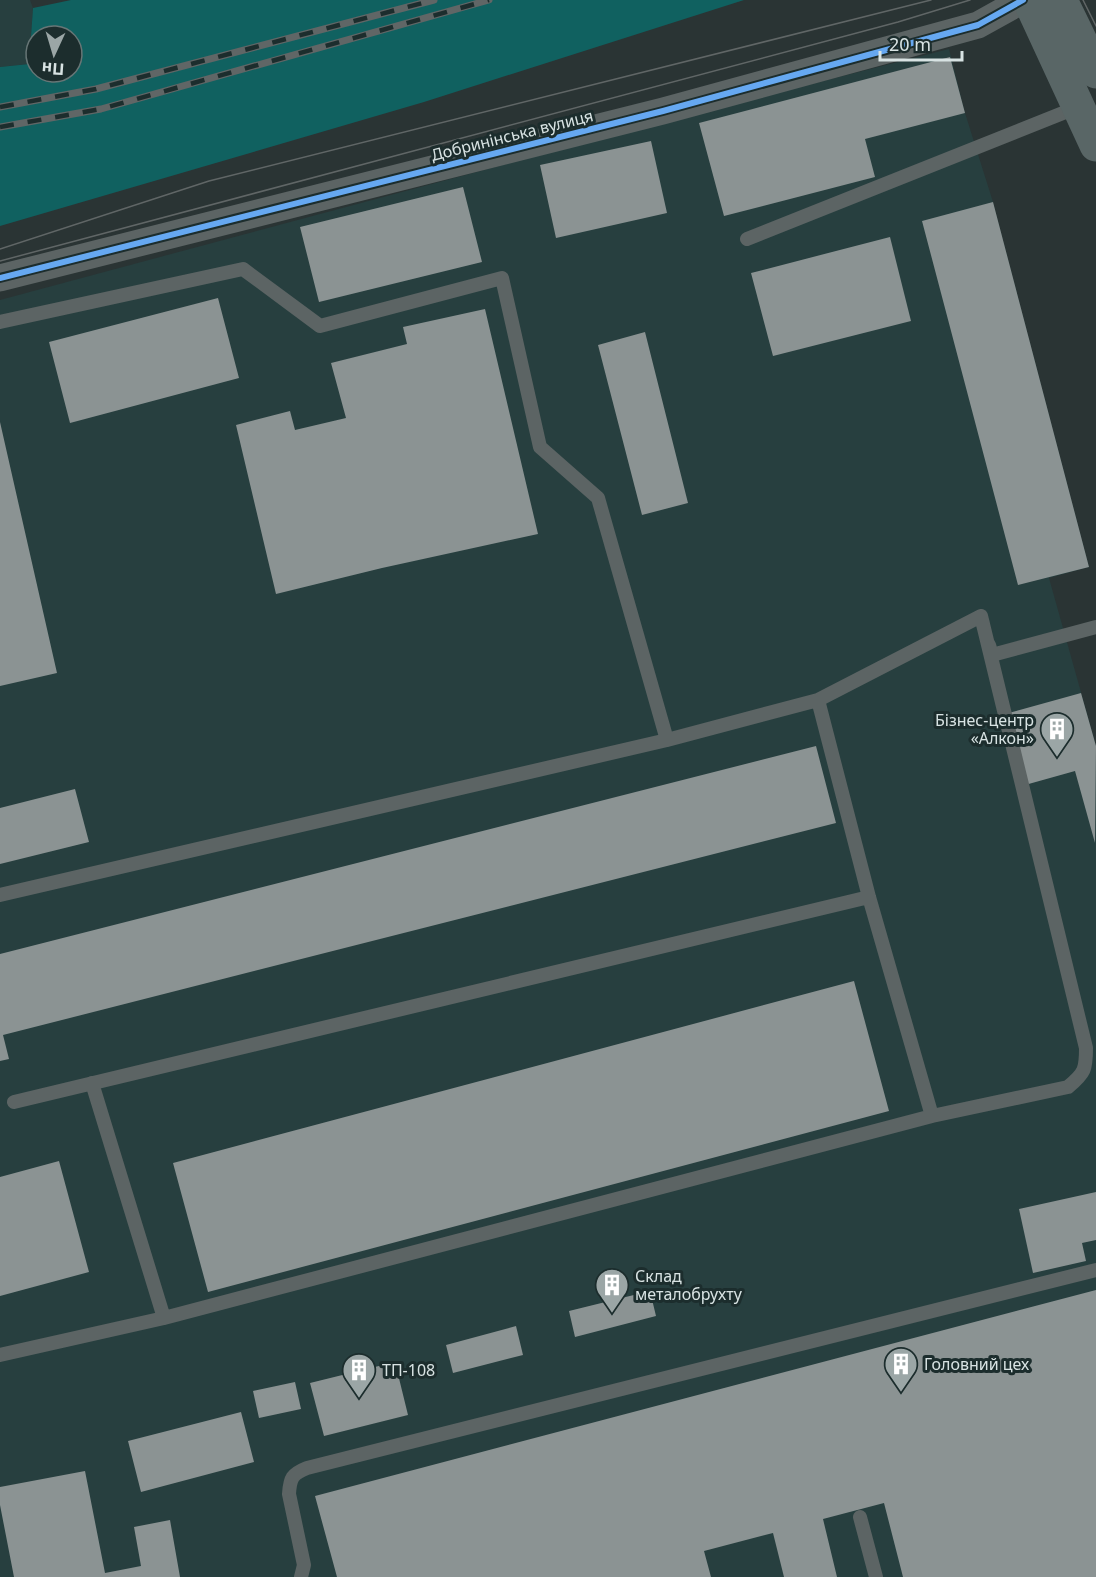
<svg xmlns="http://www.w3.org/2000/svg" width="1096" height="1577" font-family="'Noto Sans',sans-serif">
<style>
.built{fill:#273f3f}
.green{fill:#106160;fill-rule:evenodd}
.building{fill:#8b9393}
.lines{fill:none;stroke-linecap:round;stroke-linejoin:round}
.service{stroke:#5c6464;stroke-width:14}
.minor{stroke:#5c6464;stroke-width:27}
.primary{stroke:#596666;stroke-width:33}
.tram{stroke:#606666;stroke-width:1.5}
.rail-casing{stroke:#606666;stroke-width:7}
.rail{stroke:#1c2d2d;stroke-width:4.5;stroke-dasharray:14;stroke-linecap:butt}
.cycleway-casing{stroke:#1c2d2d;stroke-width:10}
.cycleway{stroke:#66a8f1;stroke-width:6}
.labels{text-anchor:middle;stroke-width:6;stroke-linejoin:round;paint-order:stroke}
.street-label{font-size:16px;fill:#d8e3e3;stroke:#1c2d2d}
.poi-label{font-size:16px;fill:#d8e3e3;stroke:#1c2d2d;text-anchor:start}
</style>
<rect width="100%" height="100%" fill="#2a3434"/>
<!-- built -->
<path class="built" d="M0 0H30L33 8 29 64 0 67Z
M949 49 965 113 993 202 1089 567 1049 578 1096 746V1577H0V300L670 120Z"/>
<!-- green -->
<path class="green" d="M71 0H744L424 102 0 226V67L29 64 33 8ZM36 36H72V72H36Z"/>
<!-- building -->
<path class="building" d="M950 57 965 113 865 139 875 177 724 216 699 123Z
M651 141 667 213 556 238 540 165Z
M463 187 482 262 319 302 300 227Z
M993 202 1089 567 1018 585 922 221Z
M890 237 911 321 773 356 751 273Z
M218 298 239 378 70 423 49 342Z
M485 309 538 534 382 568 276 594 236 425 290 411 295 430 346 418 331 363 407 344 403 327Z
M645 332 688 503 642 515 598 345Z
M0 422 57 673 0 686Z
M1081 693 1096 746 1095 843 1075 771 1025 785 1005 714Z
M816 746 836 823 3 1035 9 1059 0 1061V954Z
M75 789 89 842 0 864V808Z
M854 981 889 1111 208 1292 173 1163Z
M59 1161 89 1272 0 1296V1177Z
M1096 1192V1240L1082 1243 1086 1261 1033 1273 1019 1209Z
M1096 1290V1577H903L884 1503 823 1519 837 1577H784L773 1533 704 1551 711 1577H337L315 1496Z
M650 1291 656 1316 575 1337 569 1311Z
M516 1326 523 1355 453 1373 446 1345Z
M395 1362 408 1415 324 1436 310 1383Z
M295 1382 301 1409 259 1418 253 1391Z
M241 1412 254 1462 141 1492 128 1441Z
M85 1471 105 1573 141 1566 134 1527 170 1520 180 1577H14L0 1505V1487Z"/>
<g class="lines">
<!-- service -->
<path class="service" d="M747 239 1078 107
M0 322 243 269 320 326 502 278 540 447 598 498 667 740
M989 645 992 655 1096 627
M818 700 869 897 932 1116
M0 895 667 740 818 700 981 616 983 624
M92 1083 164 1318
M14 1102 869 897
M0 1355 164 1318 932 1116 1068 1087C1085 1073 1086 1069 1086 1048L981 616
M860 1517 876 1577
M301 1577 304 1565 289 1494C290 1478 292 1474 307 1468L1096 1270"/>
<!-- minor -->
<path class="minor" d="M0 278 663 111 978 25 1023 0"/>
<!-- primary -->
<path class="primary" d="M1029 0 1096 145
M1061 0 1096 72"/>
<!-- tram -->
<path class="tram" d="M1083 0 1096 26
M0 249 209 181 931 0
M0 261 898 22 970 0"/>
<!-- rail casing -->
<g class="rail-casing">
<path id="rail" d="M0 107 96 89 434 0
M0 127 101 109 489 0"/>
</g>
<!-- rail -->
<use href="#rail" class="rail"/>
<!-- cycleway casing -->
<g class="cycleway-casing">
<path id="cycleway" d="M0 278 663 111 978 25 1023 0"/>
</g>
<!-- cycleway -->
<use href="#cycleway" class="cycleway"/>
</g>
<!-- icons -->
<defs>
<g id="building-pin" transform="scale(1.725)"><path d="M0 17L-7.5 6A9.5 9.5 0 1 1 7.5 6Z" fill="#9ba6a6" stroke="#1c2d2d"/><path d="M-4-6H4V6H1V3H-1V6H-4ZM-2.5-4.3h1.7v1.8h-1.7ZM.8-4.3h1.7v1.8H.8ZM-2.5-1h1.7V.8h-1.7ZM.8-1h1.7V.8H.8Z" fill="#fff"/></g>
</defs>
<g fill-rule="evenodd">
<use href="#building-pin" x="1057" y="729"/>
<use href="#building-pin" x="612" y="1285"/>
<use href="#building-pin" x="901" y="1364"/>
<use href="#building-pin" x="359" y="1370"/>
</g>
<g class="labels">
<!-- street labels -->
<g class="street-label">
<text transform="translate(512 135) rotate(-14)" y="6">Добринінська вулиця</text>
</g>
<!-- poi labels -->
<g class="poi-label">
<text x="1034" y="726" text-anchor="end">Бізнес-центр<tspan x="1034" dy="18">«Алкон»</tspan></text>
<text x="635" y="1282">Склад<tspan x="635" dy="18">металобрухту</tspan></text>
<text x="924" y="1370">Головний цех</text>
<text x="382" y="1376">ТП-108</text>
</g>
</g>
<!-- north arrow -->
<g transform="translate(54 54) rotate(184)"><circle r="28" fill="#1c2d2d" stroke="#677676" stroke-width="1.5"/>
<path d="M0-4.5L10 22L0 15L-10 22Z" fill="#9ba6a6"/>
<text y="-9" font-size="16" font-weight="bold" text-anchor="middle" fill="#d8e3e3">Пн</text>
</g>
<!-- scale -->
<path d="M880 51v9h82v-9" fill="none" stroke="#d8e3e3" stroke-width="3"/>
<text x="889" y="51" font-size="18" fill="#d8e3e3" stroke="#1c2d2d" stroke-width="4.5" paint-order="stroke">20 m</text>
</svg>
